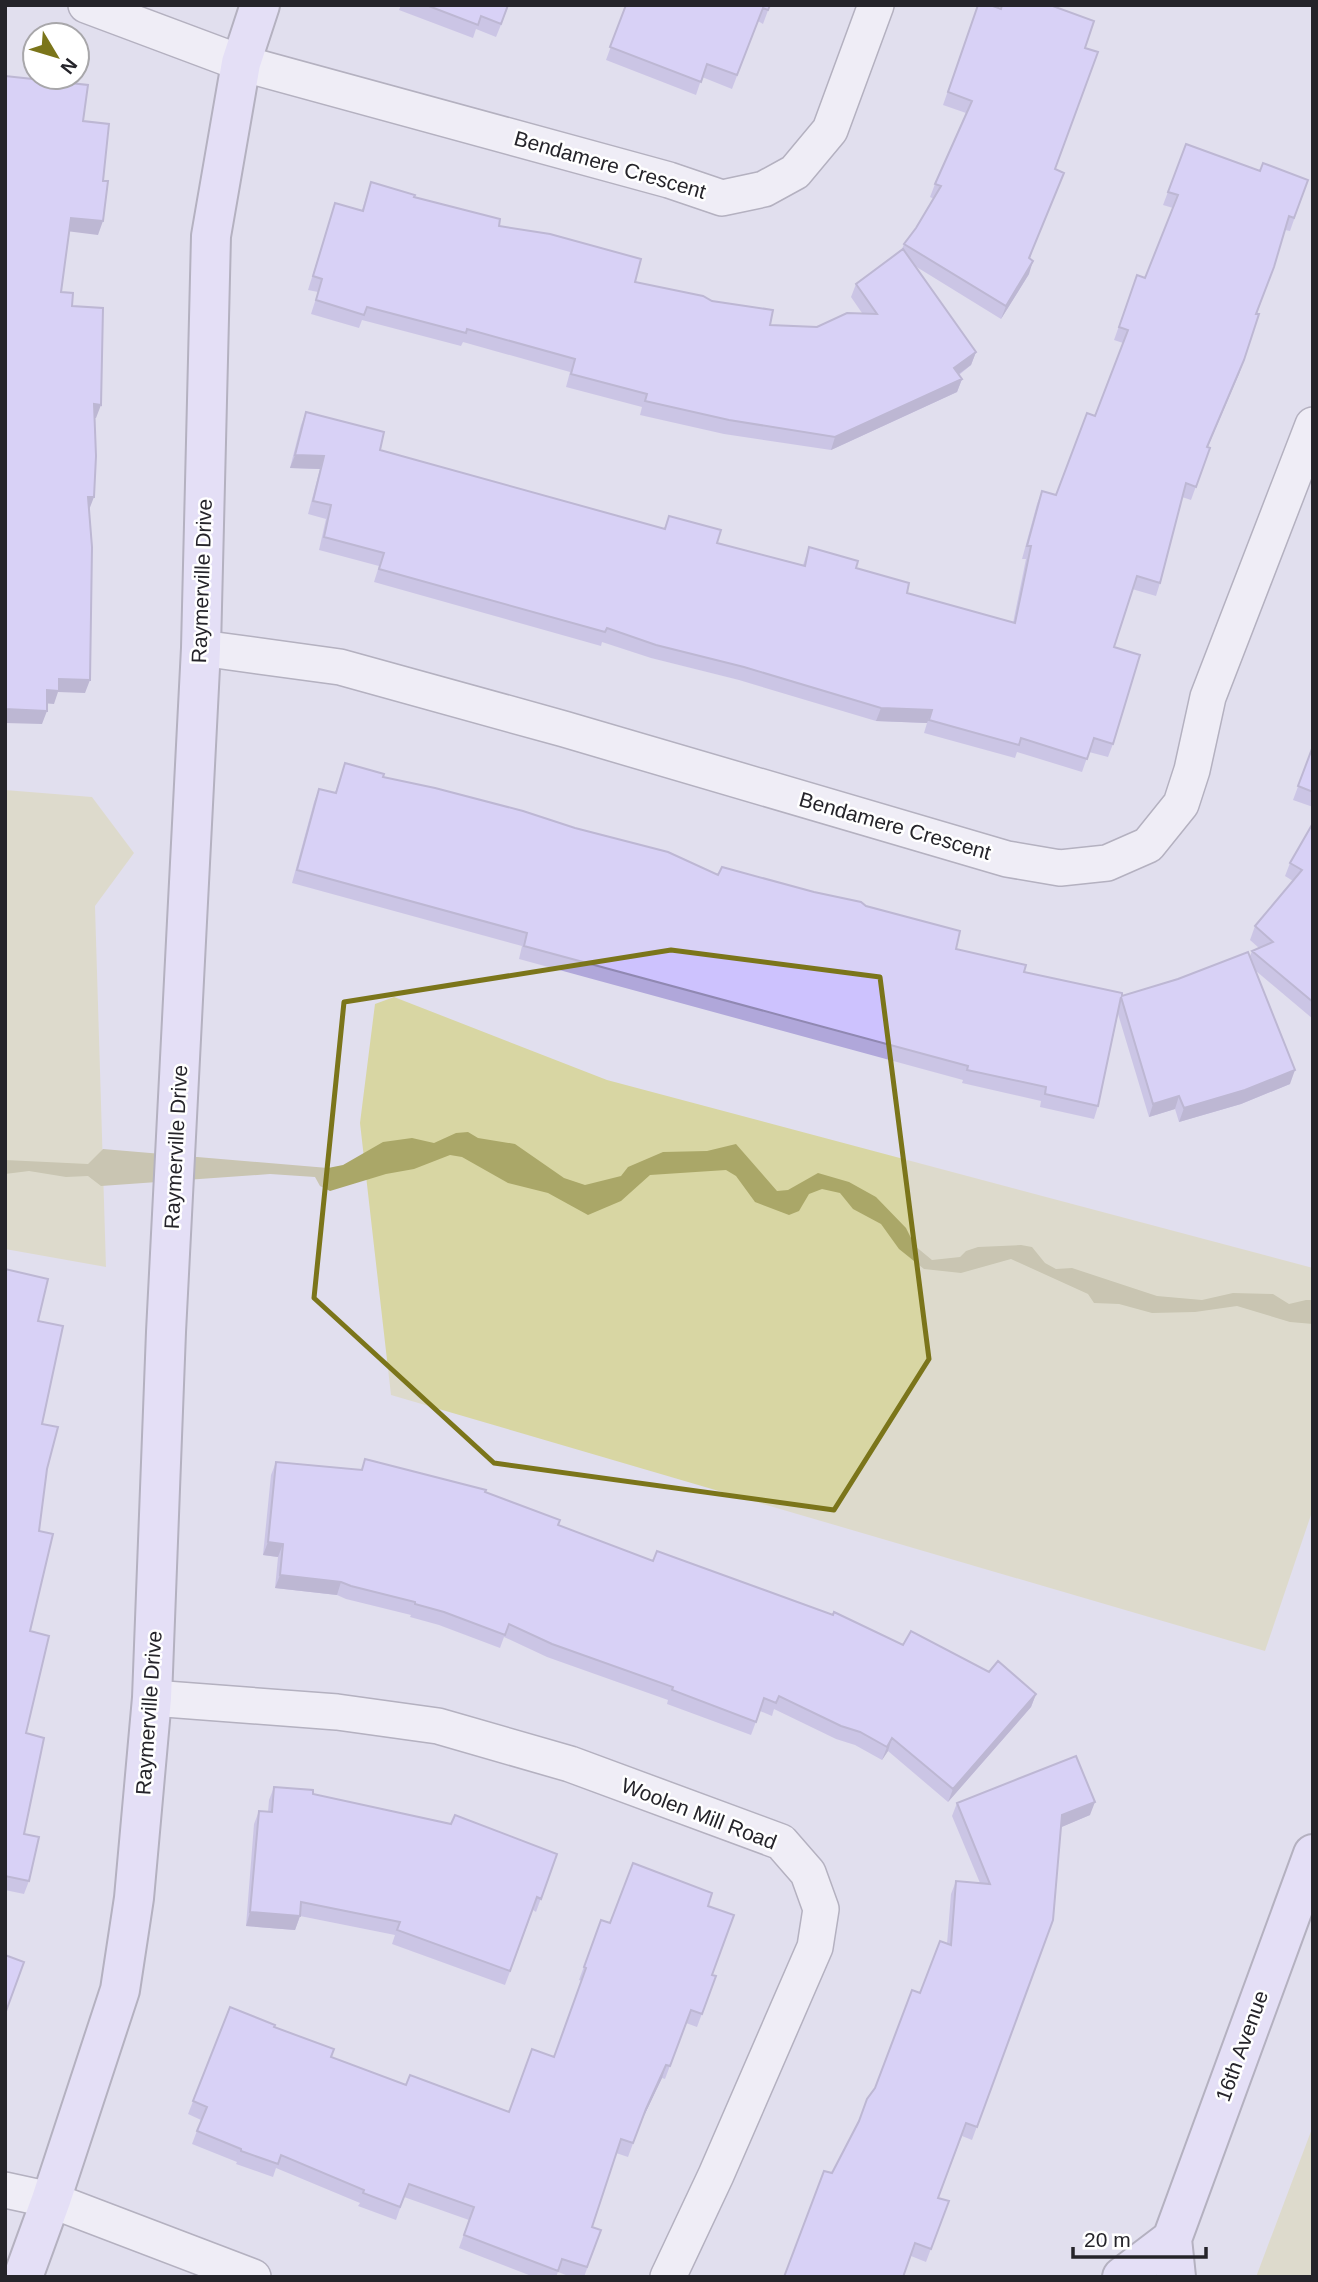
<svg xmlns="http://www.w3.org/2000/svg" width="1318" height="2282" font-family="Helvetica,sans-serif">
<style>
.green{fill:#d8d6a3}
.water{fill:#aaa768}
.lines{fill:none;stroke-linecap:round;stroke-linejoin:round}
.street-casing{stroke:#7c7a87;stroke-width:38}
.secondary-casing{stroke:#7c7a87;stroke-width:42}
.street{stroke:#fff;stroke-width:35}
.secondary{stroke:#e7e0fe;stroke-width:38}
.wall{fill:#b0a7da}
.shaded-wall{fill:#9088b2}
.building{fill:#cdc2fe;stroke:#9088b2;stroke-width:2}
.marked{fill:none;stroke:#7b751a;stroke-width:5;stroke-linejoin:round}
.labels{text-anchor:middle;stroke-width:5;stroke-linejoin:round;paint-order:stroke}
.street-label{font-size:21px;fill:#25242a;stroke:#fff}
</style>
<rect width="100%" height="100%" fill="#e1dfee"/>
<!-- green -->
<path class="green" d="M5 790 92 797 134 853 95 906 106 1267 5 1249Z
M394 997 607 1080 1313 1268V1509L1265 1651 391 1395 360 1123 375 1004Z
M1313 2126V2277H1256Z"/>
<!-- water -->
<path class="water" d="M468 1132 478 1138 515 1144 564 1178 585 1185 621 1176 628 1167 663 1152 707 1151 736 1144 777 1191 788 1190 818 1173 849 1182 876 1197 906 1228 915 1246 932 1260 960 1257 966 1251 978 1247 1021 1245 1032 1247 1045 1263 1056 1269 1072 1268 1157 1296 1202 1300 1233 1293 1273 1294 1289 1304 1306 1300H1313V1324L1290 1322 1237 1306 1195 1312 1152 1313 1119 1304 1094 1303 1088 1294 1011 1259 961 1273 924 1269 899 1249 881 1224 853 1209 840 1193 822 1189 809 1194 799 1211 789 1215 755 1202 736 1176 726 1170 650 1175 621 1201 588 1215 548 1193 508 1183 462 1157 450 1155 414 1169 386 1174 330 1191 320 1186 315 1177 270 1174 101 1186 88 1176 66 1177 29 1171 5 1174V1160L88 1164 103 1149 328 1168 343 1165 383 1142 412 1138 434 1143 456 1133Z"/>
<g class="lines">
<!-- street casing -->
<g class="street-casing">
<path id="street" d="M86 5 241 63 669 180 722 198 764 189 795 172 830 130 876 5
M201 648 340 667 564 729 1007 859 1060 868 1107 863 1148 845 1181 804 1192 770 1208 697 1313 425
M152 1698 337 1712 438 1726 570 1764 781 1842 808 1873 821 1909 815 1947 716 2175 668 2277
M5 2190 51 2200 253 2277"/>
</g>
<!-- secondary casing -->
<g class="secondary-casing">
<path id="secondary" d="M23 2277 51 2200 120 1990 134 1898 152 1698 166 1332 201 648 211 236 241 63 260 5
M1122 2277 1172 2239
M1176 2277 1172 2239 1313 1854"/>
</g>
<!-- street -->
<use href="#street" class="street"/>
<!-- secondary -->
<use href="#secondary" class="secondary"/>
</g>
<!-- wall -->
<path class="wall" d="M401 5H509L496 37 476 29 473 38 399 10Z
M626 5H770L763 24 758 21 732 89 702 77 696 95 606 60Z
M978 5 1085 48 1055 169 1030 259 1029 274 1001 319 915 266 976 352 971 365 959 375 962 379 957 392 831 450 724 434 640 415 642 407 566 387 570 372 463 342 461 346 362 320 359 328 311 314 318 292 308 290 335 203 362 210 371 182 499 226 635 282 770 325 817 327 862 313 851 297 856 284 902 249 904 244 916 228 934 199 930 197 935 184 966 113 943 105Z
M1186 144 1260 171 1308 180 1290 231 1285 230 1257 314 1244 360 1207 448H1210L1191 500 1182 497 1160 583 1156 596 1132 589 1114 647 1113 744 1108 757 1089 752 1082 772 1017 752 1015 758 924 733 927 723 876 721 739 680 651 658 602 642 601 646 374 582 379 566 319 550 326 519 308 514 320 469 290 468 301 425 306 412 380 450 664 529 669 516 717 543 803 565 809 547 856 568 907 593 1013 623 1026 559H1022L1037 504 1042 491 1056 495 1095 416 1123 343 1114 340 1137 275 1145 278 1173 208 1163 205Z
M1313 746V807L1293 800Z
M345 763 383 777 718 875 866 906 956 949 1024 972 1122 996 1250 956 1252 951 1259 948 1250 940 1255 926 1293 881 1285 876 1290 863 1313 823V1019L1256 971 1290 1084 1241 1104 1179 1122 1175 1109 1149 1117 1118 1014 1098 1106 1094 1119 1040 1107 1041 1101 962 1083 963 1080 519 959 522 946 292 883 314 802 319 789 335 793Z
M5 1269 38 1321 42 1424 47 1469 39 1531 30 1631 26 1733 24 1834 29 1881 24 1894 5 1890Z
M365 1459 485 1492 558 1525 653 1561 903 1645 989 1672 1036 1694 1031 1707 948 1802 888 1751 882 1760 855 1745 836 1739 774 1709 772 1716 760 1711 751 1735 667 1704 668 1700 547 1657 504 1637 500 1648 439 1625 410 1617 411 1615 346 1599 337 1595 275 1588 278 1557 263 1555 271 1475 276 1462 361 1470Z
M274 1787 313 1794 557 1854 536 1912 533 1910 505 1985 392 1944 395 1935 300 1916 295 1930 246 1926 254 1824 259 1811 268 1812 269 1800Z
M957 1803 1090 1815 1061 1827 1053 1920 972 2140 962 2136 938 2198 949 2201 926 2262 911 2256 832 2173 875 2088 920 1993 947 1944 951 1894 956 1881 980 1883 952 1816Z
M708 1906 712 1975 716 1976 697 2027 686 2023 665 2079 662 2078 641 2122 628 2157 616 2153 592 2227 601 2230 584 2277H571L558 2272 556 2277H534L459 2248 469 2220 404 2197 396 2220 358 2206 360 2203 276 2168 273 2177 236 2164 237 2162 192 2144 201 2120 188 2114 230 2007 274 2027 331 2057 406 2085 509 2112 554 2057 582 1981 579 1980 601 1920 610 1923Z"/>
<!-- shaded-wall -->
<path class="shaded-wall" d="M71 218 103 221 98 235 66 231Z
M1033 261 1029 274 1001 319 1006 306Z
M976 352 971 365 949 381 954 368Z
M1244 360 1239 374 1202 460 1207 447Z
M962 379 957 392 831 450 835 437Z
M94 404 101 405 96 418H89Z
M295 455 324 456 320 469 290 468Z
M88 497H94L89 510Z
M59 679 90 680 85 693 58 692 54 704 42 703 47 690Z
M881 708 932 710 927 723 876 721Z
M5 709 47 711 42 724 5 723Z
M1295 1070 1290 1084 1241 1104 1179 1122 1184 1108Z
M1179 1096 1175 1109 1149 1117 1153 1104Z
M268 1542 283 1544 278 1557 263 1555Z
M280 1575 341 1582 337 1595 275 1588Z
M1036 1694 1031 1707 948 1802 953 1789Z
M892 1738 888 1751 882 1760 887 1747Z
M1095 1802 1090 1815 1057 1829 1062 1815Z
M250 1912 300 1916 295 1930 246 1926Z
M666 2065 662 2078 641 2122 646 2109Z"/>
<!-- building -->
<path class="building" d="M426 5H508L501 24 481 16 478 25Z
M626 5H770L768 10 763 8 737 75 707 64 701 82 610 47Z
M978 5H990L1001 9 1002 5H1050L1094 21 1085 48 1098 52 1055 169 1064 173 1029 258 1033 261 1006 306 904 244 916 228 941 186 935 184 972 101 948 92Z
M5 76 88 85 83 121 109 124 103 181H108L103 221 71 218 61 292 73 293 72 306 103 308 101 405 94 404 96 456 94 497H88L92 547 90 680 59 679V691L47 690V711L5 709Z
M1186 144 1260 171 1263 163 1308 180 1294 218 1289 216 1274 267 1256 314H1259L1244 360 1207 447 1210 448 1196 487 1186 483 1160 583 1137 576 1114 647 1140 655 1113 744 1094 738 1087 759 1021 738 1019 745 929 720 932 710 881 708 744 667 656 645 607 628 605 632 379 569 384 553 324 537 331 505 313 501 324 456 295 455 306 412 384 432 380 450 665 529 669 516 721 530 717 543 805 566 809 547 858 561 856 568 909 583 907 593 1015 623 1031 546H1027L1042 491 1056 495 1087 413 1095 416 1128 330 1119 327 1137 275 1145 278 1178 195 1168 192Z
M371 182 415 195 414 197 500 219 499 226 550 234 641 259 635 282 703 296 712 301 773 310 770 325 817 327 847 313 877 314 856 284 903 249 976 352 954 368 962 379 835 437 729 420 645 401 647 394 571 374 575 359 467 329 466 333 367 307 364 315 316 300 322 279 313 276 335 203 363 211Z
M1313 746V792L1298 786Z
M345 763 384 774 383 777 435 788 523 811 575 828 668 852 718 875 722 867 814 892 861 902 866 906 960 931 956 949 1026 965 1024 972 1122 993V996L1178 979 1248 952 1295 1070 1245 1090 1184 1108 1179 1096 1153 1104 1121 997 1098 1106 1045 1094 1046 1087 967 1070 968 1066 524 946 527 933 297 870 319 789 336 793Z
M1313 823V1002L1252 951 1273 942 1255 926 1302 870 1290 863Z
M5 1269 48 1279 38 1321 63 1326 42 1424 58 1427 47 1469 39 1531 53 1534 30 1631 49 1636 26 1733 44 1738 24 1834 39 1837 29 1881 5 1876Z
M365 1459 486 1490 485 1492 560 1520 558 1525 653 1561 657 1551 833 1615 834 1612 903 1645 911 1631 989 1672 998 1661 1036 1694 953 1789 892 1738 887 1747 860 1732 841 1726 779 1696 776 1703 764 1698 756 1722 672 1690 673 1687 552 1644 509 1624 505 1635 444 1612 415 1604V1602L351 1586 341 1582 280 1575 283 1544 268 1542 276 1462 362 1470Z
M1076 1756 1095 1802 1062 1815 1053 1920 977 2127 966 2123 938 2198 949 2201 931 2249 915 2243 903 2277H784L824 2171 832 2173 859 2121 867 2099 875 2088 912 1990 920 1993 940 1941 951 1945 956 1881 990 1884 957 1803Z
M274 1787 313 1790V1794L451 1824 455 1815 557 1854 541 1899 537 1897 510 1971 397 1930 400 1922 301 1902 300 1916 250 1912 259 1811 272 1812Z
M633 1863 712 1893 708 1906 734 1915 712 1975 716 1976 702 2014 691 2010 670 2066 666 2065 646 2109 633 2143 621 2139 592 2227 601 2230 587 2267 562 2259 558 2271 464 2235 474 2207 409 2184 400 2207 363 2193 364 2190 281 2155 278 2164 241 2151V2149L197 2131 207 2107 193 2101 230 2007 275 2025 274 2027 334 2049 331 2057 406 2085 410 2075 509 2112 532 2049 554 2057 586 1968 584 1967 601 1920 610 1923Z
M5 1955 24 1962 5 2014Z"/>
<!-- marked area -->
<path d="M0 0H1318V2282H0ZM671 950 880 977 929 1359 834 1510 494 1463 314 1298 344 1002Z" fill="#e1dfee" fill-opacity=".55" fill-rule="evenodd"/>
<path class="marked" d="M671 950 880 977 929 1359 834 1510 494 1463 314 1298 344 1002Z"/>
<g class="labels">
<!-- street labels -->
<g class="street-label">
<text transform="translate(610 165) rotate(16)" y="7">Bendamere Crescent</text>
<text transform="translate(202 581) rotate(-88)" y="7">Raymerville Drive</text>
<text transform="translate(895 826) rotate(16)" y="7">Bendamere Crescent</text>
<text transform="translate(176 1147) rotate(-87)" y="7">Raymerville Drive</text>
<text transform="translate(149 1713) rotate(-86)" y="7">Raymerville Drive</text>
<text transform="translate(699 1814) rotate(21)" y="7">Woolen Mill Road</text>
<text transform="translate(1242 2046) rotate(-70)" y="7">16th Avenue</text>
</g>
</g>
<!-- border -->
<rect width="1318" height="2282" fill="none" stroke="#25242a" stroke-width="14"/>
<!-- north arrow -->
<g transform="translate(56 56) rotate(128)"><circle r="33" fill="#ffffff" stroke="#a8a7aa" stroke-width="2"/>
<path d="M0-5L12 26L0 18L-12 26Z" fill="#7b751a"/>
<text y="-10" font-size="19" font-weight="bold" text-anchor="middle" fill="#25242a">N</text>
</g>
<!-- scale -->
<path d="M1073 2247v10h133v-10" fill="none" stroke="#25242a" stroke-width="3.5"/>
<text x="1084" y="2247" font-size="21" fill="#25242a" stroke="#ffffff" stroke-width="5" paint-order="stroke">20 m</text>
</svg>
